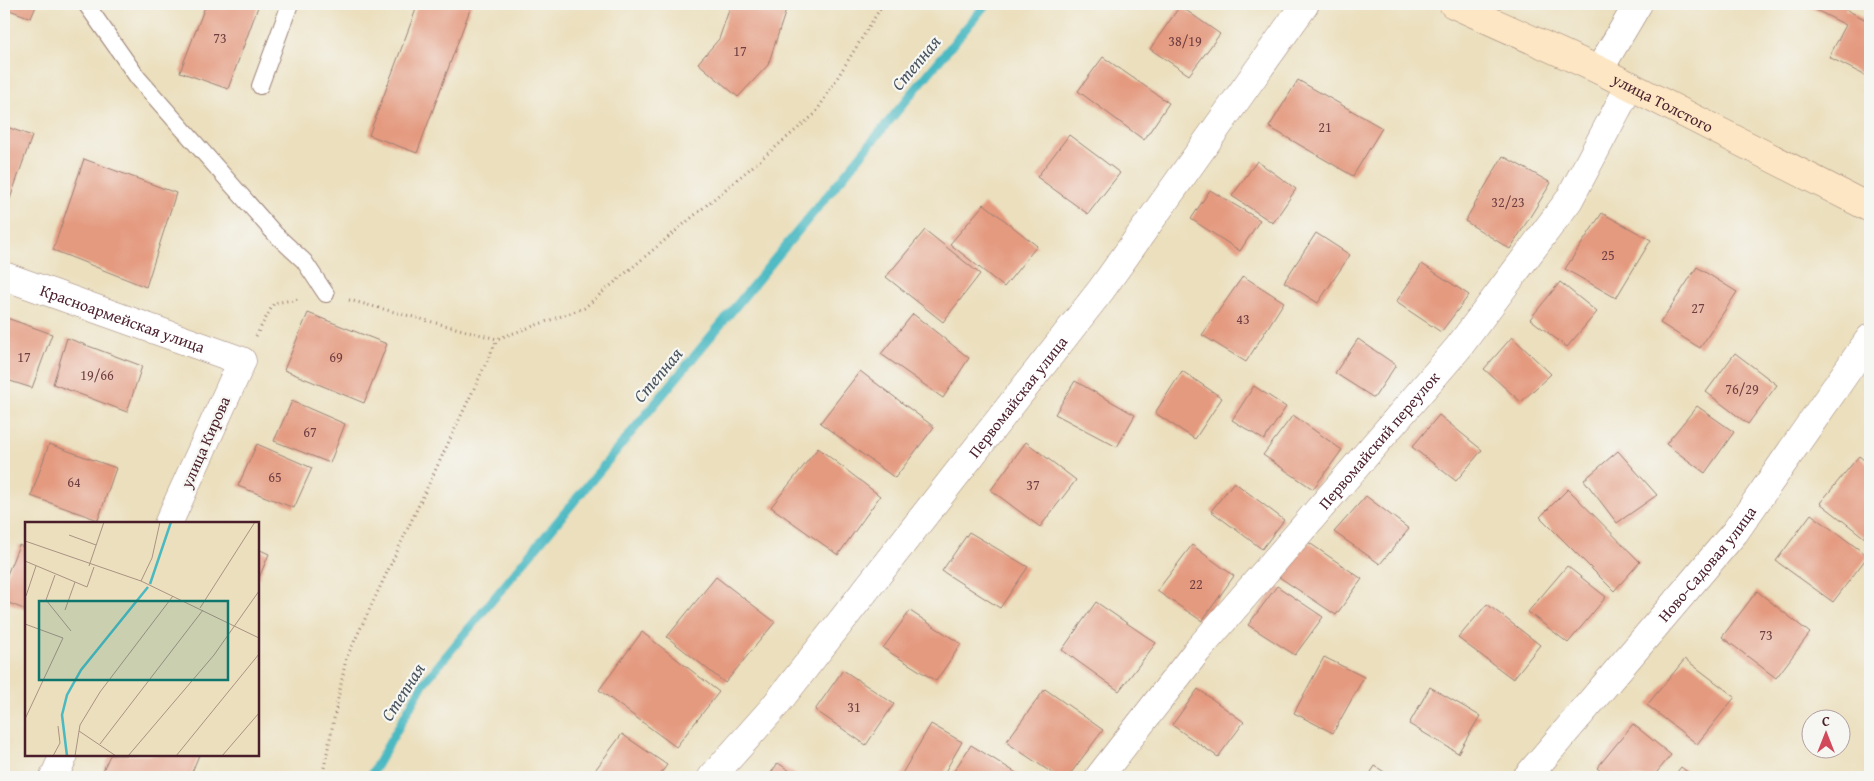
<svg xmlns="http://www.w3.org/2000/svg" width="1874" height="781" font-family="'Gentium Book Plus',serif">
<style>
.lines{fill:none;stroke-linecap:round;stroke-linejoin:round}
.stream{stroke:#4bb9c2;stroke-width:9}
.building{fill:#e49a7f}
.lane-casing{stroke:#9a7f74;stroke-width:18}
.street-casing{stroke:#9a7f74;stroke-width:29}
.secondary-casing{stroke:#9a7f74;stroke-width:29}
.path{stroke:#9a7f74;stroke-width:3;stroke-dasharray:1 4;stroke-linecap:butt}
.lane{stroke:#fff;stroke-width:16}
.street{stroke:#fff;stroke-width:28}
.secondary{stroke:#fce6c4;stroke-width:28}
.labels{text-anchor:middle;stroke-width:4.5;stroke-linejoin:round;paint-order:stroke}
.number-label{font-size:14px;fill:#703e40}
.street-label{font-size:16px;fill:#4a1f2b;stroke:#f6f6f2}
.water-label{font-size:18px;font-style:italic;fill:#4a5560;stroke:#f6f6f2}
.inset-river{fill:none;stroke:#4bb9c2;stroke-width:2.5}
.inset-road{fill:none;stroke:#ab9283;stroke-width:1}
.view{fill:#0f766e;fill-opacity:0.15;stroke:#0f766e;stroke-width:2.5}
.inset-edge{fill:none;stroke:#4a1f2b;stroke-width:2.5}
</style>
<rect width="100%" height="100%" fill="#f6f6f2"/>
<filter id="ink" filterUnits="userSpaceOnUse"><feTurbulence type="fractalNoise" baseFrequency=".02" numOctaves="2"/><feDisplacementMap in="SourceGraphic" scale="10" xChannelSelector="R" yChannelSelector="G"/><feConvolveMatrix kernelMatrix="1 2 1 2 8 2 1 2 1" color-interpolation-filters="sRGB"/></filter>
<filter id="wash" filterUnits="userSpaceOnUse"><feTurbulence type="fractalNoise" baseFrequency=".0096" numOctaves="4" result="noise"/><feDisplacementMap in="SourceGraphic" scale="20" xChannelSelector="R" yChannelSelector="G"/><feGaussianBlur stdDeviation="1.12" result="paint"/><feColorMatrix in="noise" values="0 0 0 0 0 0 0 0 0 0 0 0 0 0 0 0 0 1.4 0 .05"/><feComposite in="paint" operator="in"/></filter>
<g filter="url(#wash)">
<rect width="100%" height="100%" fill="#ebdfbd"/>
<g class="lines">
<!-- stream -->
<path class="stream" d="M370 777 423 684 986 4"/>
</g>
<g id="blocks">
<!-- building -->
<path class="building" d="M4 4H37L31 18 4 8Z
M206 4H259L228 89 180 72Z
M418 4H472L417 153 369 135Z
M731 4H788L768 65 738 97 698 63 719 39Z
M1804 4H1848L1845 9 1870 22V78L1829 57 1846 25Z
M1180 6 1220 34 1189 75 1150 49Z
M1103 57 1169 103 1144 140 1078 91Z
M1298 80 1382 128 1353 176 1269 127Z
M4 126 32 136 4 216Z
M1069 135 1120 173 1088 214 1037 177Z
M1503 156 1551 183 1510 249 1465 221Z
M84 159 176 193 146 287 53 250Z
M1257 161 1296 189 1273 223 1232 196Z
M1210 190 1260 220 1240 251 1191 219Z
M984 204 1037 246 1004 287 950 244Z
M1602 213 1651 240 1616 298 1565 269Z
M925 230 980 274 943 322 886 277Z
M1316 233 1350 255 1318 303 1284 282Z
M1422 264 1469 295 1441 332 1396 302Z
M1697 267 1737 292 1700 348 1660 323Z
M1243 276 1284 302 1246 362 1202 335Z
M1560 282 1597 312 1567 347 1530 319Z
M308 313 387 344 364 403 284 370Z
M913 314 969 358 943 398 881 354Z
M4 317 52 334 32 388 4 379Z
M1512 337 1551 374 1521 402 1484 369Z
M67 338 142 366 127 412 53 384Z
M1358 339 1396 365 1374 398 1335 373Z
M1735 353 1777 385 1748 424 1706 392Z
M860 371 934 427 895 478 820 423Z
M1182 371 1222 398 1195 439 1155 413Z
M1075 381 1135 415 1117 447 1055 414Z
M1254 386 1286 407 1264 440 1232 420Z
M292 401 345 424 330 463 274 441Z
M1697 406 1734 432 1705 473 1666 444Z
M1293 415 1342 450 1313 489 1263 455Z
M1439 415 1482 450 1456 481 1412 447Z
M1026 442 1076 480 1040 527 991 490Z
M49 444 116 468 98 520 31 496Z
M257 444 312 468 294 508 238 486Z
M818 448 880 496 838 555 771 507Z
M1618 451 1657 495 1617 523 1584 480Z
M1859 456 1870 465V542L1820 503Z
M1234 482 1284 520 1262 549 1211 511Z
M1568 489 1640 562 1614 591 1540 517Z
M1366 496 1409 529 1380 564 1334 532Z
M1811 514 1868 556 1833 602 1776 561Z
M969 532 1028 567 1000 608 942 571Z
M1308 542 1362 579 1336 615 1279 577Z
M19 545 26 548V610L4 601V582Z
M1192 545 1234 576 1202 621 1157 591Z
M258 549 269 554 258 580Z
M1567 566 1606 597 1568 643 1528 612Z
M716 577 775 622 725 683 667 637Z
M1277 586 1323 617 1295 655 1248 625Z
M1757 591 1810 633 1776 678 1722 637Z
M1096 602 1156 643 1119 691 1062 650Z
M1487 604 1540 645 1513 679 1458 638Z
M910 611 961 644 936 681 883 648Z
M642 632 719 692 676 747 599 690Z
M1324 657 1364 677 1333 733 1294 713Z
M1685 659 1735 697 1697 744 1647 705Z
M843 670 894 704 866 745 815 710Z
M1430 687 1480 716 1458 753 1409 724Z
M1045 689 1103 730 1068 777H1058L1006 742Z
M1198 689 1244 722 1218 757 1172 725Z
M931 724 962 742 942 777H900Z
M1633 724 1671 755 1653 777H1608L1597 768Z
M622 734 667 765 658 777H590Z
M971 745 1023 777H950Z
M110 755H199L190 777H106L101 775Z
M778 763 799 777H768Z
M1375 766 1392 777H1368Z
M1681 767 1694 777H1673Z"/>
</g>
</g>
<g filter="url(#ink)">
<use href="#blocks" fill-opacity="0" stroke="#9a7f74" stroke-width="1"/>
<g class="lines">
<!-- lane casing -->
<g class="lane-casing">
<path id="lane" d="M86 4 138 78 275 234 304 261 326 294
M260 86 290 4"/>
</g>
<!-- street casing -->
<g class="street-casing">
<g id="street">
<path d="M1599 70 1638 4"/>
<path id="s1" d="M4 276 242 361 168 524"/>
<path d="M54 777 64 755"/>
<path id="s2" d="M712 777 774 707 1101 290 1305 4"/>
<path id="s3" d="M1099 777 1197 651 1458 348 1569 200 1630 85"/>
<path id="s4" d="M1527 777 1735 532 1870 338"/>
</g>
</g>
<!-- secondary casing -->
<g class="secondary-casing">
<g id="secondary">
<path id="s5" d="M1453 4 1599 70 1870 208"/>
</g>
</g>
<!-- path -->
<path class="path" d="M349 300 497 339 584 308 815 114 883 4
M256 336 274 303 299 299
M320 777 324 768 346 659 497 340"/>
<!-- lane -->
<use href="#lane" class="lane"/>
<!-- street -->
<use href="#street" class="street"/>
<!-- secondary -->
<use href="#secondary" class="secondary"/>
</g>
</g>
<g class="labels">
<!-- number labels -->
<g class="number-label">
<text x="220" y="43">73</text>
<text x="1185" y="46">38/19</text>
<text x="740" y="56">17</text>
<text x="1325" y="132">21</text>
<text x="1508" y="207">32/23</text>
<text x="1608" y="260">25</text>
<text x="1698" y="313">27</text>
<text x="1243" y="324">43</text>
<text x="24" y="362">17</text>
<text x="336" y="362">69</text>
<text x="97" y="380">19/66</text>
<text x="1742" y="394">76/29</text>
<text x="310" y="437">67</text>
<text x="275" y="482">65</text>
<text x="74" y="487">64</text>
<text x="1033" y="490">37</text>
<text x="1196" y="589">22</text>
<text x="1766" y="640">73</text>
<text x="854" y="712">31</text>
</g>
<!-- street labels -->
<g class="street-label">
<text dy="6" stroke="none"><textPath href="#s5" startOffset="232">улица Толстого</textPath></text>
<text dy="6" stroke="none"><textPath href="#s1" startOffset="126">Красноармейская улица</textPath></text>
<text dy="6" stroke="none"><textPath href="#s2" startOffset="488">Первомайская улица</textPath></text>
<text dy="6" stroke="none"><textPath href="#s3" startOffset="438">Первомайский переулок</textPath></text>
<text transform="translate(205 442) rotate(-66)" y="6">улица Кирова</text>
<text dy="6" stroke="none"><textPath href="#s4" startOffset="279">Ново-Садовая улица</textPath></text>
</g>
<!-- water labels -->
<g class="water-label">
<text transform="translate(916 63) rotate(-50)" y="6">Степная</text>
<text transform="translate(658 375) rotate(-50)" y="6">Степная</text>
<text transform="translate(403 692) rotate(-57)" y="6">Степная</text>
</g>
</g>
<!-- overview -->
<g transform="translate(25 522)">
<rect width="234" height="234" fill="#ebdfbd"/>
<path class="inset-river" d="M125 62 146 0M42 234 37 193 42 173 56 148 123 65"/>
<path class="inset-road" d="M44 13 71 23M0 19 116 59 234 116M0 39 62 65 69 45M64 44 79 0M30 53 21 78 46 109M116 59 127 36 135 0M1 74 11 44M175 86 230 0M40 88 50 60M0 102 38 116 0 197M54 209 91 234M75 222 178 88M28 234 35 221 33 204M50 234 55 203 75 170 148 74M103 234 189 133 234 69M151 234 234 132M197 234 234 191"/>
<path class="view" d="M14 79H203V158H14Z"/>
<rect width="234" height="234" class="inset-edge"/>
</g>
<!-- margin -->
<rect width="1874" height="781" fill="none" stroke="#f6f6f2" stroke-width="20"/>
<!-- north arrow -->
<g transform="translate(1826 734)"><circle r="24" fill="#f6f6f2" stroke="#b1a0a2"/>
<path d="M0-4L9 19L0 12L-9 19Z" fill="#d1495b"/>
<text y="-8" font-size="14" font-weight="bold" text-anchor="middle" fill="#4a1f2b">С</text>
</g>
</svg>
